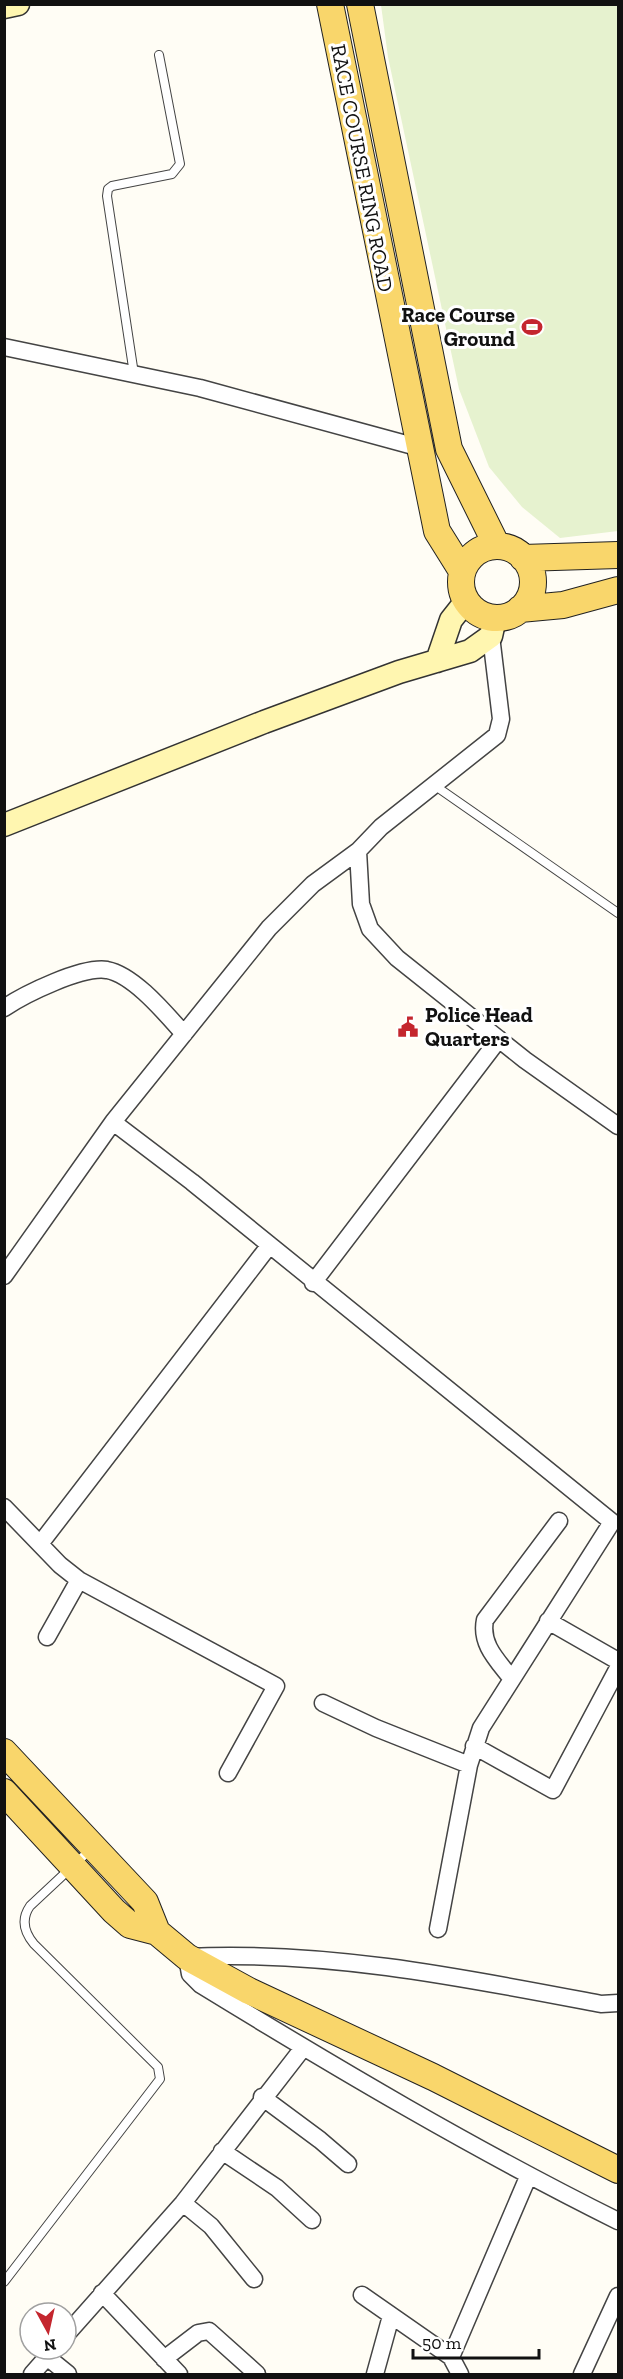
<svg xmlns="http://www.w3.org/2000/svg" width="623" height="2379" font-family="'Zilla Slab',serif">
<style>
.pitch{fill:#e6f2cf}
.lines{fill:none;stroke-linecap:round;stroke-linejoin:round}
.lane-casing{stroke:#444;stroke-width:10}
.street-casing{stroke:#444;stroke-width:19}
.secondary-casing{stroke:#333;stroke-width:25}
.primary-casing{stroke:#222;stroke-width:28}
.lane{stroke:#fff;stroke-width:8}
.street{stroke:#fff;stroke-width:16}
.secondary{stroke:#fff6b0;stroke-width:22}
.primary{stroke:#f9d66b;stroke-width:26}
.labels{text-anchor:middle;stroke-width:6;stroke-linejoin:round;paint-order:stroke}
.street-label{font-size:21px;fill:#111;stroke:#fff}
.poi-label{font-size:21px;font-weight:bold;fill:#111;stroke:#fff;text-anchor:end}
</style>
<rect width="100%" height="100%" fill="#fffdf5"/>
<!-- pitch -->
<path class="pitch" d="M381 5H618V531L560 538 522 507 489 467 459 389 388 57Z"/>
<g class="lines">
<!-- lane casing -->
<g class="lane-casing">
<path id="lane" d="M134 374 107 196 108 189 112 186 172 174 180 164 159 55
M434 785 618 913
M4 2282 160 2079 158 2067 34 1944C24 1932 21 1919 30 1906L91 1849"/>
</g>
<!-- street casing -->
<g class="street-casing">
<path id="street" d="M4 347 200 388 417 447
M491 636 501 719 497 735 381 827 358 851 361 904 370 929 397 958 525 1060 618 1126
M358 851 313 884 269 928 113 1122 192 1182 612 1522 481 1728 469 1765 438 1929
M4 1008C25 994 82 966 107 970 134 975 166 1014 184 1034
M4 1276 113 1122
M313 1283 499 1039
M4 1507 60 1565 79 1580 276 1686 228 1773
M40 1544 269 1246
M548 1621 618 1661
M47 1637 79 1580
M511 1678C497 1660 480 1644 485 1620L559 1521
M323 1703 376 1728 469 1765
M474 1746 553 1790 618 1668
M618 2003 601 2004C465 1978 326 1950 187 1957L190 1974 201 1985C338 2069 475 2150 618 2221
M262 2097 320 2140 348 2164
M222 2151 277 2188 312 2220
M183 2203 211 2226 254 2279
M102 2293 179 2374
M362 2295 451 2357 460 2374
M66 2335 183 2203 303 2048
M47 2357 68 2374
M451 2357 528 2177
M164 2359 198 2333 209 2331 257 2374
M32 2374 54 2349
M375 2374 391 2316
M582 2374 618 2296"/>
</g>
<!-- secondary casing -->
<g class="secondary-casing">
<path id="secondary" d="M4 7 18 4
M437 661 451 620 466 601
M4 825 264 722 399 672 470 651 491 636 495 618"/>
</g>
<!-- primary casing -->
<g class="primary-casing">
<path id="primary" d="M330 4 437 531 462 571
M360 4 449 449 497 546
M461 582a36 36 0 1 1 72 0a36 36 0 1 1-72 0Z
M523 558 618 555
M520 609 563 605 618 590
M4 1752 145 1902 157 1932
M4 1792 114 1911 130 1925 157 1932 187 1957 249 1991 433 2077 618 2170"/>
</g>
<!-- lane -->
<use href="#lane" class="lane"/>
<!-- street -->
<use href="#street" class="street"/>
<!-- secondary -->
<use href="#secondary" class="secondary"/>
<!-- primary -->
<use href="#primary" class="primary"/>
</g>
<!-- icons -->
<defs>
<g id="stadium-bare" transform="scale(1.62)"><path d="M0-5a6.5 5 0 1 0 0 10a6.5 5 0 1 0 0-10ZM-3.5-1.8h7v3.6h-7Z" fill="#c4262e" stroke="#fff" stroke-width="2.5" paint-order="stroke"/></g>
<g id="civic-bare" transform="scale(1.62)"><path d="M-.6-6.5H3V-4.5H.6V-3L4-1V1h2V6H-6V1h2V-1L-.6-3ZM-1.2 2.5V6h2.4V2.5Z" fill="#c4262e" stroke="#fff" stroke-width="2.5" paint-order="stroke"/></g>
</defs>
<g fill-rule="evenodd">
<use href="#stadium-bare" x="532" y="327"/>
<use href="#civic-bare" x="408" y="1027"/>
</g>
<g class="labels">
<!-- street labels -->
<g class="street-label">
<text transform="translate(362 168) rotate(79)" y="7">RACE COURSE RING ROAD</text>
</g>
<!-- poi labels -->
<g class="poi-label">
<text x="515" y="322">Race Course<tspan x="515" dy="24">Ground</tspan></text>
<text x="425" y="1022" text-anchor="start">Police Head<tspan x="425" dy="24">Quarters</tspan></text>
</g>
</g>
<!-- border -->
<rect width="623" height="2379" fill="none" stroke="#111111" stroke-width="12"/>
<!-- north arrow -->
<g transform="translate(48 2331) rotate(172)"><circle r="28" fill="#ffffff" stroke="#a0a0a0" stroke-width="1.5"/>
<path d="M0-4.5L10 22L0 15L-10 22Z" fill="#c4262e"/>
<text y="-9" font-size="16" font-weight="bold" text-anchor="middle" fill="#111111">N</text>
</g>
<!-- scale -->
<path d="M413 2349v9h126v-9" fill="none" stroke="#111111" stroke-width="3"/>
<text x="422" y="2349" font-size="18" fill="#111111" stroke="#ffffff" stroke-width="4.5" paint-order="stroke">50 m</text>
</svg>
